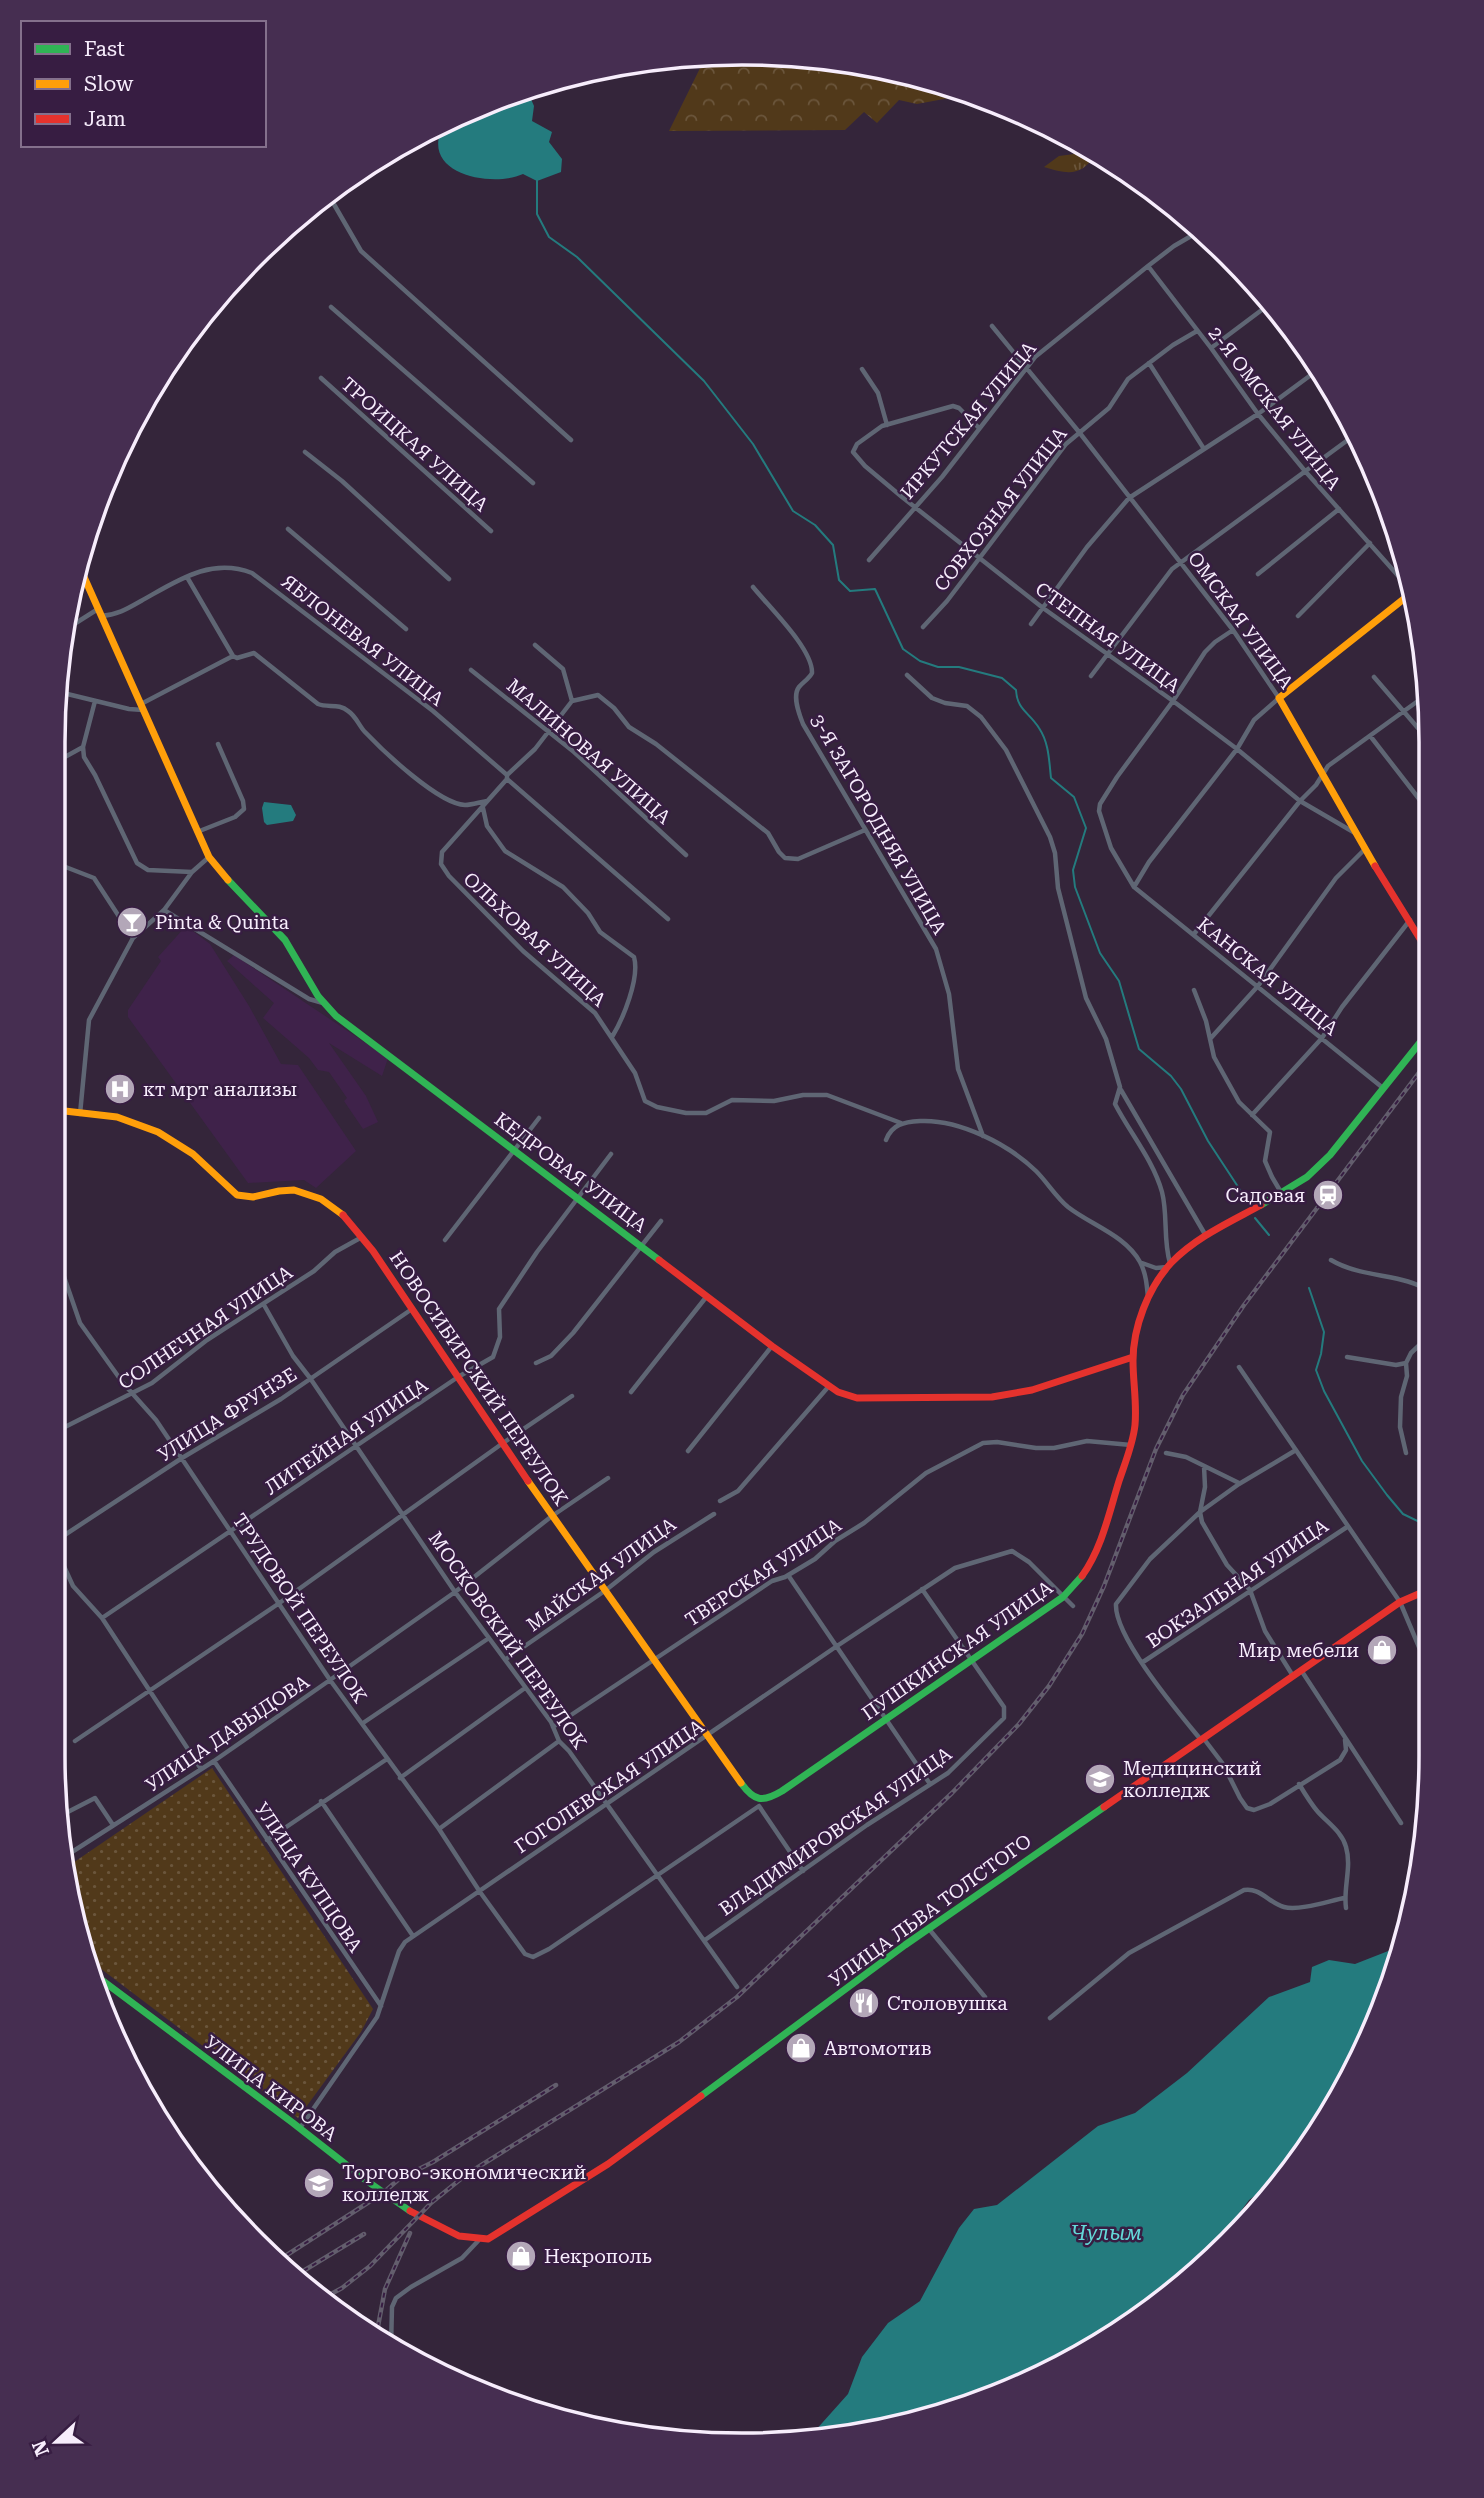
<svg xmlns="http://www.w3.org/2000/svg" width="1484" height="2498" font-family="'Roboto Serif',serif">
<style>
.built{fill:#3f224a}
.grass{fill:url(#grass-tufts)}
.forest{fill:url(#forest-crowns)}
.park{fill:url(#park-dots)}
.water{fill:#247b7e}
.lines{fill:none;stroke-linecap:round;stroke-linejoin:round}
.stream{stroke:#247b7e;stroke-width:2}
.street{stroke:#5f6674;stroke-width:4.5}
.fast{stroke:#30b455;stroke-width:7}
.slow{stroke:#ff9f0a;stroke-width:7}
.jam{stroke:#e5322d;stroke-width:7}
.rail-casing{stroke:#635e6d;stroke-width:4.5}
.rail{stroke:#371d42;stroke-width:2;stroke-dasharray:5;stroke-linecap:butt}
.labels{text-anchor:middle;stroke-width:5;stroke-linejoin:round;paint-order:stroke}
.street-label{font-size:19px;fill:#f7edfc;stroke:#371d42}
.poi-label{font-size:19px;fill:#f7edfc;stroke:#371d42;text-anchor:start}
.water-label{font-size:21px;font-style:italic;fill:#64d8d8;stroke:#371d42}
.rim{fill:none;stroke:#f7edfc;stroke-width:3.5}
</style>
<defs>
<pattern id="grass-tufts" width="24" height="20" patternUnits="userSpaceOnUse" patternTransform="scale(1.75)"><rect width="24" height="20" fill="#51391a"/><path d="M3 7l-1-3M5 7V3M7 7l1-3M15 17l-1-3M17 17v-4M19 17l1-3" fill="none" stroke="#6b563c"/></pattern>
<pattern id="forest-crowns" width="20" height="18" patternUnits="userSpaceOnUse" patternTransform="scale(1.75)"><rect width="20" height="18" fill="#51391a"/><path d="M2 6a3 3 0 1 1 6 0M12 15a3 3 0 1 1 6 0" fill="none" stroke="#6b563c"/></pattern>
<pattern id="park-dots" width="8" height="8" patternUnits="userSpaceOnUse" patternTransform="scale(1.75)"><rect width="8" height="8" fill="#51391a"/><path d="M2 2h.1M6 6h.1" fill="none" stroke="#6b563c" stroke-width="1.8" stroke-linecap="round"/></pattern>
</defs>
<rect width="100%" height="100%" fill="#34253a"/>
<!-- built -->
<path class="built" d="M186 926 210 944 249 1006 281 1064 298 1065 356 1151 316 1188 304 1180 248 1183 128 1017V1010L161 961 158 957Z
M234 955 388 1058 382 1076 329 1043 366 1096 378 1122 363 1129 344 1101 347 1098 329 1072 318 1070 309 1058 263 1018 274 1003 227 961Z"/>
<!-- grass -->
<path class="grass" d="M1082 153 1095 155C1081 177 1067 174 1044 167L1059 156Z"/>
<!-- forest -->
<path class="forest" d="M742 53 877 66 966 93 960 96 917 104 899 100 877 123 864 112 845 130 669 131 706 56Z"/>
<!-- park -->
<path class="park" d="M212 1768 373 2009 361 2032 298 2118 84 1956 64 1869Z"/>
<!-- water -->
<path class="water" d="M527 90 534 106 532 121 552 132 549 142 562 159 561 172 537 181 523 174C495 187 426 176 440 133L453 128 454 118C478 107 501 98 527 90Z
M264 802 291 805 296 815 293 821 267 825 264 822 262 808Z
M1401 1946 1395 1978 1315 2139 1289 2171 1249 2200 1190 2279 1161 2303 1047 2374 963 2409 832 2440 806 2441 848 2394 862 2357 888 2323 920 2301 959 2228 974 2209 997 2205 1098 2126 1135 2113 1187 2073 1269 1997 1310 1982 1312 1967 1329 1960 1355 1964Z"/>
<g class="lines">
<!-- stream -->
<path class="stream" d="M537 179V214L549 237 577 257 704 381 753 444 793 511 815 525 833 545 839 580 850 591 875 589 903 649 920 661 938 667H959L1002 678 1016 690C1017 710 1029 712 1039 728 1049 743 1049 760 1051 778L1074 797 1086 828 1073 870 1075 887 1100 953 1119 981 1139 1049 1171 1076 1181 1089 1208 1141 1248 1202
M1255 1218 1269 1235
M1309 1288 1324 1332 1321 1354 1316 1370 1324 1391 1362 1461 1387 1495 1403 1514 1430 1527
M1430 1380 1421 1393 1420 1409 1427 1417 1426 1434 1430 1442
M1426 1524 1425 1516 1430 1506"/>
<!-- street -->
<path class="street" d="M328 194 361 251 571 440
M1148 266 1211 348 1258 414 1305 471 1401 579 1410 596
M1270 304 1296 337
M331 307 533 483
M992 326 1079 432 1233 630 1279 698 1254 720 1237 749 1149 862 1134 887
M1211 348 1271 303
M1149 363 1204 449
M862 369 878 393 887 425
M321 378 491 531
M979 428 959 408 953 406 882 426 857 444 853 452 865 466 902 497 1043 608 1173 701 1237 749 1300 801 1355 833
M305 452 342 481 449 579
M288 529 406 629
M869 560 942 477 1035 357 1148 266 1174 246 1198 232
M1258 574 1339 509
M187 577 233 656
M753 587C769 607 813 649 812 673 809 679 803 682 799 687 792 696 799 714 803 724L936 949 949 994 958 1069 983 1136
M101 616C117 615 127 609 141 601 177 581 210 557 252 573L433 711 507 775
M1298 616 1370 543
M1031 624 1087 547 1129 498 1258 414 1319 369
M923 627 947 601 1066 444 1109 408 1128 379 1173 345 1197 331
M68 628 98 609
M1233 630 1215 642 1205 652 1173 701 1117 777 1100 804 1099 811 1111 848 1134 887 1383 1088
M535 645 563 669 572 701 598 695 614 708 629 727 656 744 768 833 779 852 785 858 798 859 865 830
M471 670 574 752 686 855
M907 675 932 698 945 703 967 706 981 717 1006 750 1050 837 1055 853 1058 888 1086 998 1106 1039 1120 1087 1115 1104C1130 1133 1153 1160 1162 1192 1168 1215 1163 1240 1170 1263
M1091 676 1172 569 1356 434
M1374 677 1430 742
M55 691 129 709 143 710
M95 701 83 747 84 757 95 775 137 863 148 870 192 872
M572 701 535 749 507 775V779L442 852 441 864 449 876 523 951 595 1013 635 1073 645 1101 657 1107 686 1113H706L732 1100 774 1101 803 1095H827L901 1123
M141 704 229 658 233 656 237 658 254 653 318 704C328 708 339 703 348 711 356 716 359 726 365 732 384 752 439 804 465 805 472 805 480 802 487 801
M1371 737 1430 813
M54 763 83 747
M507 779 668 919
M1424 806 1430 801
M483 808 487 826 505 851 563 887 588 913 600 932 634 957C640 978 623 1019 612 1037
M197 832 235 817 244 809 243 801 218 744
M63 866 94 878 133 938
M164 910 309 999 323 1003
M1194 934 1300 801 1316 785 1328 766 1429 693
M1194 990 1206 1021 1214 1057 1239 1102 1270 1132 1265 1161 1272 1177 1282 1194
M1210 1039 1258 986 1336 878 1365 849
M1121 1090 1206 1236
M80 1114 89 1020 133 938 164 910 192 872 209 857
M1252 1115 1322 1038 1342 1007 1410 920
M886 1140C892 1124 904 1122 920 1121 959 1119 1008 1144 1036 1171 1047 1182 1056 1197 1068 1207 1091 1225 1125 1235 1140 1262 1146 1273 1147 1286 1148 1298
M445 1240 539 1118
M1331 1260C1363 1279 1405 1273 1430 1292
M1142 1263 1156 1268 1167 1267
M61 1268 80 1323 123 1383 156 1420 330 1680 439 1829 480 1892 525 1954 533 1957 549 1949 759 1806
M264 1305 293 1356 310 1378 455 1592 551 1722 559 1741 569 1751 737 1987
M1347 1357 1396 1365 1406 1363
M536 1363 551 1356 573 1333 661 1221
M1239 1367 1400 1602 1430 1673
M631 1392 707 1296
M57 1431 152 1383 207 1340 314 1271 335 1252 362 1237
M688 1451 772 1346
M1166 1453 1186 1457 1239 1483
M1406 1453 1400 1427 1401 1397 1407 1376 1406 1363 1411 1353 1430 1335
M1204 1466 1205 1487 1200 1512 1202 1522 1227 1565 1250 1590 1265 1631 1293 1676
M720 1501 738 1491 829 1386
M57 1540 182 1458 281 1399 412 1309
M57 1551 73 1586 102 1618 201 1769
M788 1575 930 1784
M102 1618 458 1377 493 1357 500 1337 499 1309 537 1252 611 1154
M506 1659 606 1590 654 1552 714 1514
M1143 1662 1347 1527
M1301 1670 1401 1823
M363 1723 489 1638
M553 1727 772 1581 785 1577 815 1559 835 1541 864 1523 926 1473 983 1443 997 1442 1036 1448H1054L1087 1441 1131 1445
M1204 1739 1223 1764 1240 1798 1247 1808 1254 1810 1270 1804 1340 1760 1346 1750 1345 1740
M1201 1740C1179 1713 1114 1637 1116 1604L1150 1559 1200 1512 1239 1484 1296 1450
M75 1741 278 1604 503 1443 572 1396
M214 1761 381 2006
M400 1778 525 1688
M1299 1784C1305 1794 1311 1804 1318 1812 1328 1823 1342 1832 1346 1847 1352 1867 1343 1888 1346 1908
M321 1801 413 1936
M759 1806 803 1871
M58 1817 95 1798 113 1825
M439 1829 559 1741
M267 1840 387 1759
M61 1859 214 1761 330 1680 455 1592 552 1516 608 1478
M929 1929 985 1997
M705 1940 867 1825 948 1773 1004 1718V1707L922 1589
M1050 2018 1129 1953 1244 1890C1260 1887 1269 1903 1284 1907 1299 1911 1329 1901 1344 1898
M300 2128 377 2017 399 1951 405 1942 837 1646 955 1568 1012 1551 1029 1562 1073 1606
M391 2346 392 2307 396 2298 411 2287 462 2258 478 2241"/>
<!-- fast -->
<path class="fast" d="M228 880 285 940 318 996 336 1016 659 1260
M1261 1205 1307 1177 1330 1155 1430 1030
M741 1783C754 1801 762 1803 782 1791L1063 1597 1082 1576
M87 1969 293 2123 367 2181 410 2211
M701 2096 905 1945 1104 1807"/>
<!-- slow -->
<path class="slow" d="M80 568 209 857 228 880
M1375 866 1279 698 1410 594
M56 1110 117 1117 158 1132 193 1154 237 1195 253 1197 279 1191 294 1190 321 1199 343 1215
M528 1481 741 1783"/>
<!-- jam -->
<path class="jam" d="M1375 866 1430 955
M343 1215 373 1251 528 1481
M659 1260 772 1346 838 1392 857 1398 992 1397 1032 1390 1133 1357
M1082 1576C1102 1548 1109 1513 1119 1481 1125 1463 1133 1444 1135 1425 1137 1403 1133 1382 1133 1361 1133 1327 1148 1288 1171 1263 1196 1237 1230 1222 1261 1205
M1104 1807 1400 1602 1430 1589
M410 2211 459 2236 488 2239 608 2164 701 2096"/>
<!-- rail casing -->
<g class="rail-casing">
<path id="rail" d="M279 2260 383 2193 399 2179 433 2162 556 2085
M295 2276 364 2234
M320 2300 342 2288 370 2266 431 2203 467 2174 679 2042 737 1997 952 1793 1019 1724 1049 1686 1082 1634 1104 1586 1156 1449 1183 1395 1244 1305 1430 1058
M376 2337 385 2289 410 2233"/>
</g>
<!-- rail -->
<use href="#rail" class="rail"/>
</g>
<!-- icons -->
<defs>
<g id="bar-disc" transform="scale(1.575)"><circle r="9.5" fill="#b3a7b8" stroke="#371d42"/><path d="M-6-5H6L.8 .8V4.5H3.5V6h-7V4.5H-.8V.8Z" fill="#fff"/></g>
<g id="hospital-disc" transform="scale(1.575)"><circle r="9.5" fill="#b3a7b8" stroke="#371d42"/><path d="M-5-5h3v3.5h4V-5h3V5h-3V1.5h-4V5h-3Z" fill="#fff"/></g>
<g id="station-disc" transform="scale(1.575)"><circle r="9.5" fill="#b3a7b8" stroke="#371d42"/><path d="M-3-6H3Q5-6 5-4V2Q5 4 3 4L4.5 6H3L1.5 4h-3L-3 6H-4.5L-3 4Q-5 4-5 2V-4Q-5-6-3-6ZM-3.5-4v3h7v-3ZM-3.5 1v1.5H-2V1ZM2 1v1.5H3.5V1Z" fill="#fff"/></g>
<g id="shop-disc" transform="scale(1.575)"><circle r="9.5" fill="#b3a7b8" stroke="#371d42"/><path d="M-5-2.5h2.3a2.7 3.5 0 0 1 5.4 0H5L5.5 6h-11ZM-1.5-2.5h3a1.5 2.3 0 0 0-3 0Z" fill="#fff"/></g>
<g id="university-disc" transform="scale(1.575)"><circle r="9.5" fill="#b3a7b8" stroke="#371d42"/><path d="M0-5L7-2L0 1L-7-2ZM-4 1L0 2.5L4 1V4Q0 6-4 4Z" fill="#fff"/></g>
<g id="restaurant-disc" transform="scale(1.575)"><circle r="9.5" fill="#b3a7b8" stroke="#371d42"/><path d="M-5-6h1v4h1v-4h1v4h1v-4h1v5L-1.5 .5V6h-2V.5L-5-1ZM5-6V6H3V1.5H1.5Q1.5-4 5-6Z" fill="#fff"/></g>
</defs>
<g fill-rule="evenodd">
<use href="#bar-disc" x="132" y="922"/>
<use href="#hospital-disc" x="120" y="1089"/>
<use href="#station-disc" x="1328" y="1195"/>
<use href="#shop-disc" x="1382" y="1650"/>
<use href="#university-disc" x="1100" y="1779"/>
<use href="#restaurant-disc" x="864" y="2003"/>
<use href="#shop-disc" x="801" y="2048"/>
<use href="#university-disc" x="319" y="2183"/>
<use href="#shop-disc" x="521" y="2256"/>
</g>
<g class="labels">
<!-- street labels -->
<g class="street-label">
<text transform="translate(1275 408) rotate(52)" y="7">2-Я ОМСКАЯ УЛИЦА</text>
<text transform="translate(968 420) rotate(-50)" y="7">ИРКУТСКАЯ УЛИЦА</text>
<text transform="translate(415 444) rotate(42)" y="7">ТРОИЦКАЯ УЛИЦА</text>
<text transform="translate(1000 509) rotate(-52)" y="7">СОВХОЗНАЯ УЛИЦА</text>
<text transform="translate(1241 620) rotate(54)" y="7">ОМСКАЯ УЛИЦА</text>
<text transform="translate(1108 637) rotate(36)" y="7">СТЕПНАЯ УЛИЦА</text>
<text transform="translate(363 640) rotate(38)" y="7">ЯБЛОНЕВАЯ УЛИЦА</text>
<text transform="translate(589 751) rotate(41)" y="7">МАЛИНОВАЯ УЛИЦА</text>
<text transform="translate(879 824) rotate(60)" y="7">3-Я ЗАГОРОДНЯЯ УЛИЦА</text>
<text transform="translate(535 939) rotate(43)" y="7">ОЛЬХОВАЯ УЛИЦА</text>
<text transform="translate(1268 976) rotate(39)" y="7">КАНСКАЯ УЛИЦА</text>
<text transform="translate(571 1172) rotate(37)" y="7">КЕДРОВАЯ УЛИЦА</text>
<text transform="translate(205 1327) rotate(-34)" y="7">СОЛНЕЧНАЯ УЛИЦА</text>
<text transform="translate(479 1378) rotate(56)" y="7">НОВОСИБИРСКИЙ ПЕРЕУЛОК</text>
<text transform="translate(227 1414) rotate(-32)" y="7">УЛИЦА ФРУНЗЕ</text>
<text transform="translate(346 1436) rotate(-34)" y="7">ЛИТЕЙНАЯ УЛИЦА</text>
<text transform="translate(763 1572) rotate(-33)" y="7">ТВЕРСКАЯ УЛИЦА</text>
<text transform="translate(601 1574) rotate(-36)" y="7">МАЙСКАЯ УЛИЦА</text>
<text transform="translate(1237 1583) rotate(-34)" y="7">ВОКЗАЛЬНАЯ УЛИЦА</text>
<text transform="translate(300 1608) rotate(56)" y="7">ТРУДОВОЙ ПЕРЕУЛОК</text>
<text transform="translate(508 1640) rotate(55)" y="7">МОСКОВСКИЙ ПЕРЕУЛОК</text>
<text transform="translate(957 1650) rotate(-35)" y="7">ПУШКИНСКАЯ УЛИЦА</text>
<text transform="translate(227 1733) rotate(-34)" y="7">УЛИЦА ДАВЫДОВА</text>
<text transform="translate(609 1786) rotate(-34)" y="7">ГОГОЛЕВСКАЯ УЛИЦА</text>
<text transform="translate(835 1831) rotate(-35)" y="7">ВЛАДИМИРОВСКАЯ УЛИЦА</text>
<text transform="translate(309 1877) rotate(56)" y="7">УЛИЦА КУПЦОВА</text>
<text transform="translate(930 1910) rotate(-36)" y="7">УЛИЦА ЛЬВА ТОЛСТОГО</text>
<text transform="translate(271 2088) rotate(37)" y="7">УЛИЦА КИРОВА</text>
</g>
<!-- poi labels -->
<g class="poi-label">
<text x="155" y="929">Pinta &amp; Quinta</text>
<text x="143" y="1096">кт мрт анализы</text>
<text x="1305" y="1202" text-anchor="end">Садовая</text>
<text x="1359" y="1657" text-anchor="end">Мир мебели</text>
<text x="1123" y="1775">Медицинский<tspan x="1123" dy="22">колледж</tspan></text>
<text x="887" y="2010">Столовушка</text>
<text x="824" y="2055">Автомотив</text>
<text x="342" y="2179">Торгово-экономический<tspan x="342" dy="22">колледж</tspan></text>
<text x="544" y="2263">Некрополь</text>
</g>
<!-- water labels -->
<g class="water-label">
<text x="1106" y="2240">Чулым</text>
</g>
</g>
<!-- crop -->
<path d="M0 0H1484V2498H0ZM742 65H742A677 677 0 0 1 1419 742V1756A677 677 0 0 1 742 2433H742A677 677 0 0 1 65 1756V742A677 677 0 0 1 742 65Z" fill="#462e51" fill-rule="evenodd"/>
<path class="rim" d="M742 65H742A677 677 0 0 1 1419 742V1756A677 677 0 0 1 742 2433H742A677 677 0 0 1 65 1756V742A677 677 0 0 1 742 65Z"/>
<!-- legend -->
<rect x="21" y="21" width="245" height="126" fill="#371d42" stroke="#84708c" stroke-width="2"/>
<rect x="35" y="44" width="35" height="10" fill="#30b455" stroke="#84708c" stroke-width="2"/>
<text x="84" y="56" font-size="21" fill="#f7edfc">Fast</text>
<rect x="35" y="79" width="35" height="10" fill="#ff9f0a" stroke="#84708c" stroke-width="2"/>
<text x="84" y="91" font-size="21" fill="#f7edfc">Slow</text>
<rect x="35" y="114" width="35" height="10" fill="#e5322d" stroke="#84708c" stroke-width="2"/>
<text x="84" y="126" font-size="21" fill="#f7edfc">Jam</text>
<!-- north arrow -->
<g transform="translate(56 2442) rotate(248)" stroke="#371d42" stroke-width="5" paint-order="stroke">
<path d="M0-5L12 26L0 18L-12 26Z" fill="#f7edfc"/>
<text y="-10" font-size="19" font-weight="bold" text-anchor="middle" fill="#f7edfc">N</text>
</g>
</svg>
